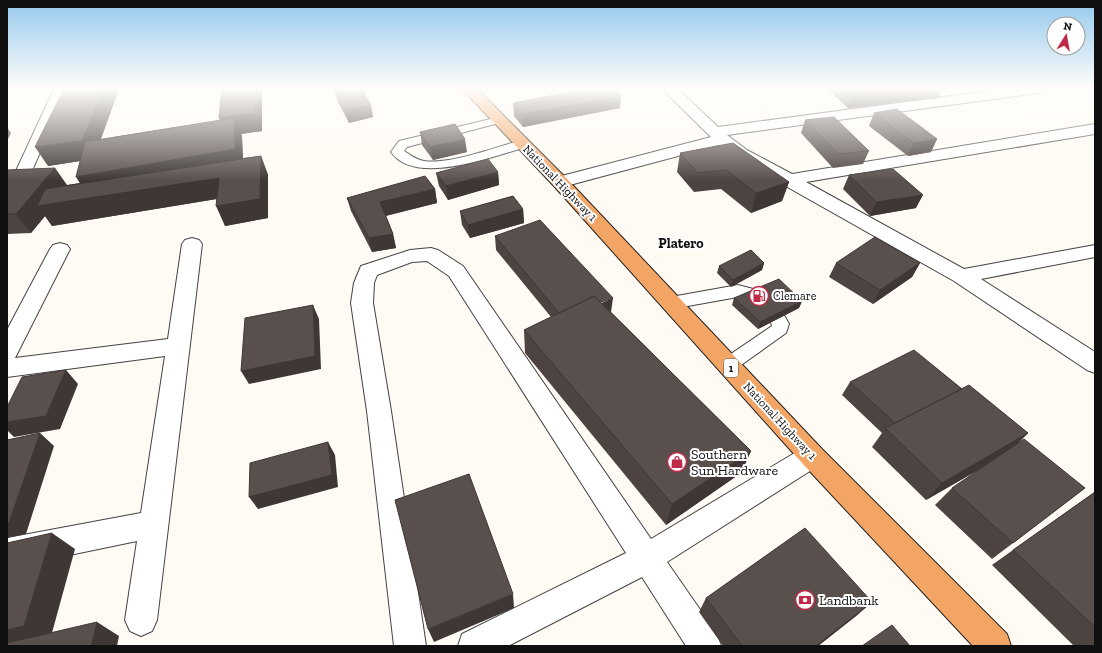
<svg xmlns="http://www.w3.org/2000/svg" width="1102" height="653" font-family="'Zilla Slab',serif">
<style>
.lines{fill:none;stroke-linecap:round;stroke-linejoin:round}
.service-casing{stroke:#434343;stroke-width:2}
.minor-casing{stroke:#434343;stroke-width:2}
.trunk-casing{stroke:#212121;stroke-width:2}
.service{fill:#fff;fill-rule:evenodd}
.minor{fill:#fff;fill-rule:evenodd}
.trunk{fill:#f3a566;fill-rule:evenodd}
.wall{fill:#4d4442}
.shaded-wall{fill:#3e3736}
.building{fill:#594f4d;stroke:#3e3736}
.labels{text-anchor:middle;stroke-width:4;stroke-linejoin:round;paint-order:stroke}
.shield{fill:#fff;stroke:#585858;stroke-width:1}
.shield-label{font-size:11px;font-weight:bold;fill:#101010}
.street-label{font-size:12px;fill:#101010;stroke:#fff}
.poi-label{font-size:12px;fill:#101010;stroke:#fff;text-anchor:start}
.quarter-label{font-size:14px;font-weight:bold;fill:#101010;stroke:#fff}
.near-poi-label{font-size:14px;fill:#101010;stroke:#fff;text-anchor:start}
</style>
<rect width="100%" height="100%" fill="#fffbf4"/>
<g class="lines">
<!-- service casing -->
<g class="service-casing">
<path id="service" d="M499 117 503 118 505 120 503 122 407 147 404 151C410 155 417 160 424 161 449 165 496 147 522 140L526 141 528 144 526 147C494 156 415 187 391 152L399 141Z
M738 285 761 291 763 295 761 299 755 301 738 297 671 309 665 307 663 303 665 299 671 297Z
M778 313 784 315 789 324 786 333 734 370 728 372 722 370 719 365 722 360 772 326 770 319 772 315Z"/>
</g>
<!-- minor casing -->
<g class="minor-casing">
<path id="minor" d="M54 89H68L31 173 29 177 23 178 17 177 15 173Z
M662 89H678L718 127 1003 89H1045L1043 92 1038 93 727 135 747 150 792 174 1095 124V134L806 182 964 269 1095 245V257L981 279 1095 352V373L1087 370 954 281 782 184 735 156 719 145 566 186 560 187 554 186 551 182 554 178 711 137Z
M192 238 199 240 202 244 157 620 152 631 141 636 130 631 125 620 137 541 7 568V538L141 513 165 356 7 377V330L50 249 53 245 60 243 67 245 70 249 15 358 168 339 182 244 185 240Z
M431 248 438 250 463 266 651 539 803 448 812 444 821 448 825 456 821 464 667 562 717 634 721 646H686L642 577 508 646H458L462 634 626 553 449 276 427 261 412 262 377 275 374 283 373 303 391 411 426 646H394L367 411 351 303 354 283 361 266 410 250Z"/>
</g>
<!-- trunk casing -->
<g class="trunk-casing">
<path id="trunk" d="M462 89H477L566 178 821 448 1007 634 1011 646H973L803 464 554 186Z"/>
</g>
<!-- service -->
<use href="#service" class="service"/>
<!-- minor -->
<use href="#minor" class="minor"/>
<!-- trunk -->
<use href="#trunk" class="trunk"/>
</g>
<!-- wall -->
<path class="wall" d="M64 89H119L101 139 220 120 219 118 222 89H262V131L241 134 242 136 243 158 261 156 268 175V218L225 226 217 199 52 226 45 216 31 233 7 234V170L55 168 67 185 80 183V161L48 166Z
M334 89H375L362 91 373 117 349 123 338 102Z
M827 89H942L938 98 848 108Z
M513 103 620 108 523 127 514 116Z
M874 113 937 139 931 152 908 156 869 126Z
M805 120 869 151 863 164 833 168 801 133Z
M420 132 467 152 433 160 422 145Z
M680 153 789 182 782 201 751 213 721 189 694 192 677 172Z
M498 172 499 185 448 200 439 186 436 173Z
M849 175 916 208 870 216 843 189Z
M435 189 437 203 386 216 393 234 396 248 372 252 351 211 347 198Z
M523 209 524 223 470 238 462 225 460 211Z
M495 236 611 312 751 451 741 473 666 525 525 353 524 330 551 317 496 250Z
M764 263 762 270 731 287 717 273 719 266Z
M836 263H920L912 277 873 304 829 277Z
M734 298 802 301 799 308 758 329 732 305Z
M850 382 962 389 1028 433 1015 446 1085 488 992 559 935 505 952 488 989 464 926 500 872 447 882 433 842 395Z
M1095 492V645L1094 646H1074L992 565 1013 550Z
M706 598 872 602 856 616 818 646H723L699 612Z"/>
<!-- shaded-wall -->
<path class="shaded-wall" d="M103 89H119L93 159 48 166 35 147Z
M256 89H262V131L241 134 242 136 243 168 88 196 76 177 227 136 219 118Z
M361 89H375L362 91Z
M861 89H942L938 98 848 108 854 90Z
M621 96 620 108 523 127V114Z
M371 105 373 117 349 123 346 110Z
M7 127 11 133 7 141Z
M465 139 467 152 433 160 430 147Z
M937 139 931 152 908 156 914 143Z
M261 156 268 175V218L225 226 216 206Z
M55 168 68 187 219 178 228 197 52 226 45 216 31 233 16 214Z
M498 172 499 185 448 200 446 186Z
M789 182 782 201 751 213 756 193Z
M435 189 437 203 384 216 380 202Z
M923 195 916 208 870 216 876 202Z
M523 209 524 223 470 238 468 225Z
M393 234 396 248 372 252 369 238Z
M764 263 762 270 731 287 733 280Z
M920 263 912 277 873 304 880 290Z
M613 298 611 312 563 332 564 319Z
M802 301 799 308 758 329 760 322Z
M313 305 319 319 321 369 249 384 241 371Z
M66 370 78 384 60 429 14 437 7 430V422Z
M40 433 54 446 26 534 7 538V523Z
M1028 433 1009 452 926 500 942 483Z
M328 442 335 455 338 487 258 509 249 497Z
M751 451 741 473 666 525 672 504Z
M52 533 75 549 50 640 7 646V630Z
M513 594 514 608 434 642 428 629Z
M872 602 856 616 818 646H816Z
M97 622 119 636 117 646H91Z"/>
<!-- building -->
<path class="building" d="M64 89H103L82 141 35 147Z
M222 89H256L255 113 219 118Z
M334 89H361L371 105 346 110Z
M587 89H615L621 96 523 114 513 103Z
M897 109 937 139 914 143 874 113Z
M834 117 869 151 838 154 805 120Z
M234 118 235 149 76 177 85 142Z
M455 124 465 139 430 147 420 132Z
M733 143 789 182 756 193 726 170 698 173 680 153Z
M261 156 260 199 216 206 219 178 37 206 45 189Z
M488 159 498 172 446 186 436 173Z
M55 168 16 214H7V170Z
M893 169 923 195 876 202 849 175Z
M425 176 435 189 380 202 393 234 369 238 347 198Z
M513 196 523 209 468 225 460 211Z
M540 220 613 298 601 302 594 296 559 313 495 236Z
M875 237 920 263 880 290 836 263Z
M751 250 764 263 733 280 719 266Z
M779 279 802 301 760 322 734 298Z
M594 296 751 451 672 504 524 330Z
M313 305 315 356 241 371 245 318Z
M914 350 962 389 895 423 850 382Z
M66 370 46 416 7 422V407L22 377Z
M969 385 1028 433 942 483 885 428Z
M40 433 9 523H7V440Z
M1024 439 1085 488 1013 543 952 488Z
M328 442 332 475 249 497 250 463Z
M469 474 513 594 428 629 395 500Z
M1095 492V627L1013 550Z
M805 528 872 602 816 646H742L706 598Z
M52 533 24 626 7 630V543Z
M97 622 91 646H7V643Z
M892 625 910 646H862Z"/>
<!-- sky -->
<linearGradient id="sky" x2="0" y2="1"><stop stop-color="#95c9ed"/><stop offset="0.49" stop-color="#fffdfa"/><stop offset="1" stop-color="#fffdfa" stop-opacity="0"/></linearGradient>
<rect width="1102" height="181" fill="url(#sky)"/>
<!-- icons -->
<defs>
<g id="fuel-ring" transform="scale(1)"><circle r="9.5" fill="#fff" stroke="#bf2a48" stroke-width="1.5"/><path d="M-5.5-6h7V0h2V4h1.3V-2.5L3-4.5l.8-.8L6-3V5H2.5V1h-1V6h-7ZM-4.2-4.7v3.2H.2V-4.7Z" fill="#bf2a48"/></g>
<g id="shop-ring" transform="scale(1)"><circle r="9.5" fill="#fff" stroke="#bf2a48" stroke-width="1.5"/><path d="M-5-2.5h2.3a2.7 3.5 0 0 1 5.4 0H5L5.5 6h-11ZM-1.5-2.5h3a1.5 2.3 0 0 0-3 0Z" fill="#bf2a48"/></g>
<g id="bank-ring" transform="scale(1)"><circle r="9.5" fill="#fff" stroke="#bf2a48" stroke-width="1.5"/><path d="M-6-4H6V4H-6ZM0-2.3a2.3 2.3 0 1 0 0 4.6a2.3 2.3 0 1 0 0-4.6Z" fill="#bf2a48"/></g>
</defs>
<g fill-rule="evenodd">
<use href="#fuel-ring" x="759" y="296"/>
<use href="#shop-ring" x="677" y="462"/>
<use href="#bank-ring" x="805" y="600"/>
</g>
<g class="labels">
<!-- shield labels -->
<rect class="shield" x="724" y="359" width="14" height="18" rx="3"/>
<g class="shield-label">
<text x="731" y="372">1</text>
</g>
<!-- street labels -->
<g class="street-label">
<text transform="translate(560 183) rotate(46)" y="4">National Highway 1</text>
<text transform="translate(780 421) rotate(47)" y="4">National Highway 1</text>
</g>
<!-- poi labels -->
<g class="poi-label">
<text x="773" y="300">Clemare</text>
</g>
<!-- quarter labels -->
<g class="quarter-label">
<text x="681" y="248">Platero</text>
</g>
<!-- near-poi labels -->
<g class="near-poi-label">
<text x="691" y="459">Southern<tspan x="691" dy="16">Sun Hardware</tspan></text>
<text x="819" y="605">Landbank</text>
</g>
</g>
<!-- border -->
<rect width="1102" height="653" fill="none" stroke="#101010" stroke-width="16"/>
<!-- north arrow -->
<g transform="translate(1066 36) rotate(11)"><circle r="19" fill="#ffffff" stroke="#9f9f9f"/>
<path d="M0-3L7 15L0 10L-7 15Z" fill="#bf2a48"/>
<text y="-6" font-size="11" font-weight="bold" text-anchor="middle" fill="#101010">N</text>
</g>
</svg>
